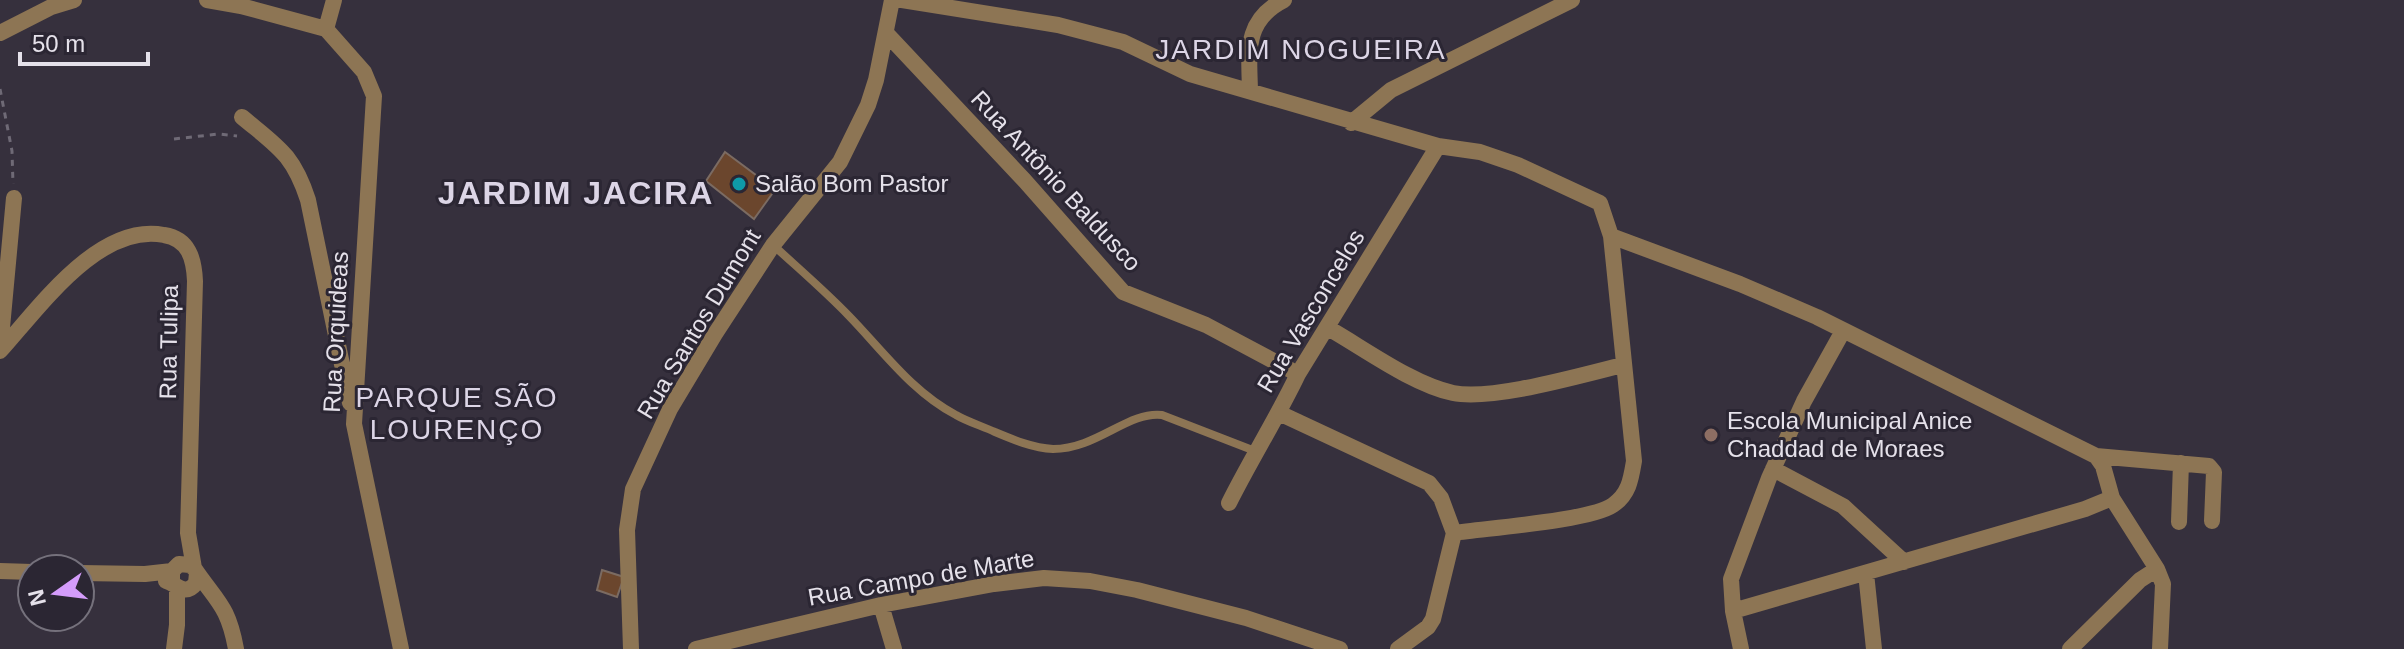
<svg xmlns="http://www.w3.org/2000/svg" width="2404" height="649" font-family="Arial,sans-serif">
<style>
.building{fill:#6b462d;stroke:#7b6b62;stroke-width:2}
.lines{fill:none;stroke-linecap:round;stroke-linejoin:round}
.path{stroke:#6f6a76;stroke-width:3;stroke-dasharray:6 6;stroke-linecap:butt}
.lane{stroke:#8d7554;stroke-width:8}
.street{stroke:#8d7554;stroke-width:16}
.culture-dot{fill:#0f9aa8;stroke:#2b2633;stroke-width:3}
.education-dot{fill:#8d6e63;stroke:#2b2633;stroke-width:3}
.labels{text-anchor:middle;stroke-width:6;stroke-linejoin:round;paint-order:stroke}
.street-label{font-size:24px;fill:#e5e1ea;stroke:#2b2633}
.poi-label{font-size:24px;fill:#e5e1ea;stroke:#2b2633;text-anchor:start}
.quarter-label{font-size:28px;letter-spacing:2px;fill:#dcd5e6;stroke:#2b2633}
.district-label{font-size:32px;font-weight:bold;letter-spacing:2px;fill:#dcd5e6;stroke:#2b2633}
</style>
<rect width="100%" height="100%" fill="#36303d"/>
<!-- building -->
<path class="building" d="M725 152 772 187V194L754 219 706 181Z
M602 570 624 577 617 597 597 590Z"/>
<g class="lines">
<!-- path -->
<path class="path" d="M0 89 12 151 13 184
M174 139 219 134 237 136"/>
<!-- lane -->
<path class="lane" d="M773 245C798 268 825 291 849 316 883 351 912 392 956 415 968 422 982 426 995 432 1014 440 1033 448 1053 449 1097 449 1128 411 1162 415L1255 451"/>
<!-- street -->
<path class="street" d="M207 0 241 6 326 29
M902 0 1058 25 1123 42 1190 74 1438 146 1480 152 1518 165 1600 203 1611 236 1614 265 1634 461C1631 479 1629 494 1613 505 1590 521 1487 528 1454 533
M326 29 364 72 374 96 354 424 401 649
M326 29 334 0
M0 33 51 7 74 0
M886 33 1025 181 1123 292 1206 325 1298 374
M1250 90C1249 52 1244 20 1284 0
M242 117C278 147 293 154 308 200L350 403
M1351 123 1391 90 1572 0
M1611 236 1740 284 1817 317 2096 456 2103 466 2112 498 2157 569 2163 584 2160 649
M1328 328C1365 349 1412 384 1453 393 1493 401 1581 375 1623 365
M0 349 14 198
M0 351C39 308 99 222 164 235 189 239 194 259 195 281L188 533 194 568
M1279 413 1429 483 1441 498 1454 533
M2096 456 2209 466 2214 472 2212 521
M1773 469 1843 506 1904 562
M1229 503C1251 459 1277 418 1298 374L1438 146
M2179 522 2181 463
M0 571 32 572
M80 573 145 574 172 571
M1866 573 1874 649
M166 581C178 585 185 597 196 583L197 573
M172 583V571L179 564 190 565 194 568C217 602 228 605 236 649
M881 605 894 649
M1733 611 2085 509 2112 498
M174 649 177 625V588
M631 649 627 530 633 489 670 409 715 334 773 245 840 162 868 105 876 80 892 0
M696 649 881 605 994 584 1044 578 1090 581 1137 590 1246 618 1340 649
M1398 649 1428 627 1433 619 1454 533
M1741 649 1733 611 1731 579 1769 478 1804 401 1843 331
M2070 649 2140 580 2157 569"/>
</g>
<!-- markers -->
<circle class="culture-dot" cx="739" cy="184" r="8"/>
<circle class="education-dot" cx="1711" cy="435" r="8"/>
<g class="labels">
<!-- street labels -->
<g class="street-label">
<text transform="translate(1056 181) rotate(47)" y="8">Rua Antônio Baldusco</text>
<text transform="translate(1311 311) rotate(-59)" y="8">Rua Vasconcelos</text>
<text transform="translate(699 324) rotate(-59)" y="8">Rua Santos Dumont</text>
<text transform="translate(336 332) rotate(-87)" y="8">Rua Orquideas</text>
<text transform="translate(169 342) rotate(-89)" y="8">Rua Tulipa</text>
<text transform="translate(921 578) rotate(-10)" y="8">Rua Campo de Marte</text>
</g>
<!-- poi labels -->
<g class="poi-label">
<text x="755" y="192">Salão Bom Pastor</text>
<text x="1727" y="429">Escola Municipal Anice<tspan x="1727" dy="28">Chaddad de Moraes</tspan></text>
</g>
<!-- quarter labels -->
<g class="quarter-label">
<text x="1301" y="59">JARDIM NOGUEIRA</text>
<text x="457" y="407">PARQUE SÃO<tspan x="457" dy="32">LOURENÇO</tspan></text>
</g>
<!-- district labels -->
<g class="district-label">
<text x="576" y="204">JARDIM JACIRA</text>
</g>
</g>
<!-- north arrow -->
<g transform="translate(56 593) rotate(256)"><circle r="38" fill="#2b2633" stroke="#75717c" stroke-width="2"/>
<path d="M0-6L14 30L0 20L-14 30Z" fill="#d49cfb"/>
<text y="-12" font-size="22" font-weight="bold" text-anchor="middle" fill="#e5e1ea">N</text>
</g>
<!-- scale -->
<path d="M20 52v12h128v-12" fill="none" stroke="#e5e1ea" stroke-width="4"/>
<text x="32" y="52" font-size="24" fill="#e5e1ea" stroke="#2b2633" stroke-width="6" paint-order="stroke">50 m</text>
</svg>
